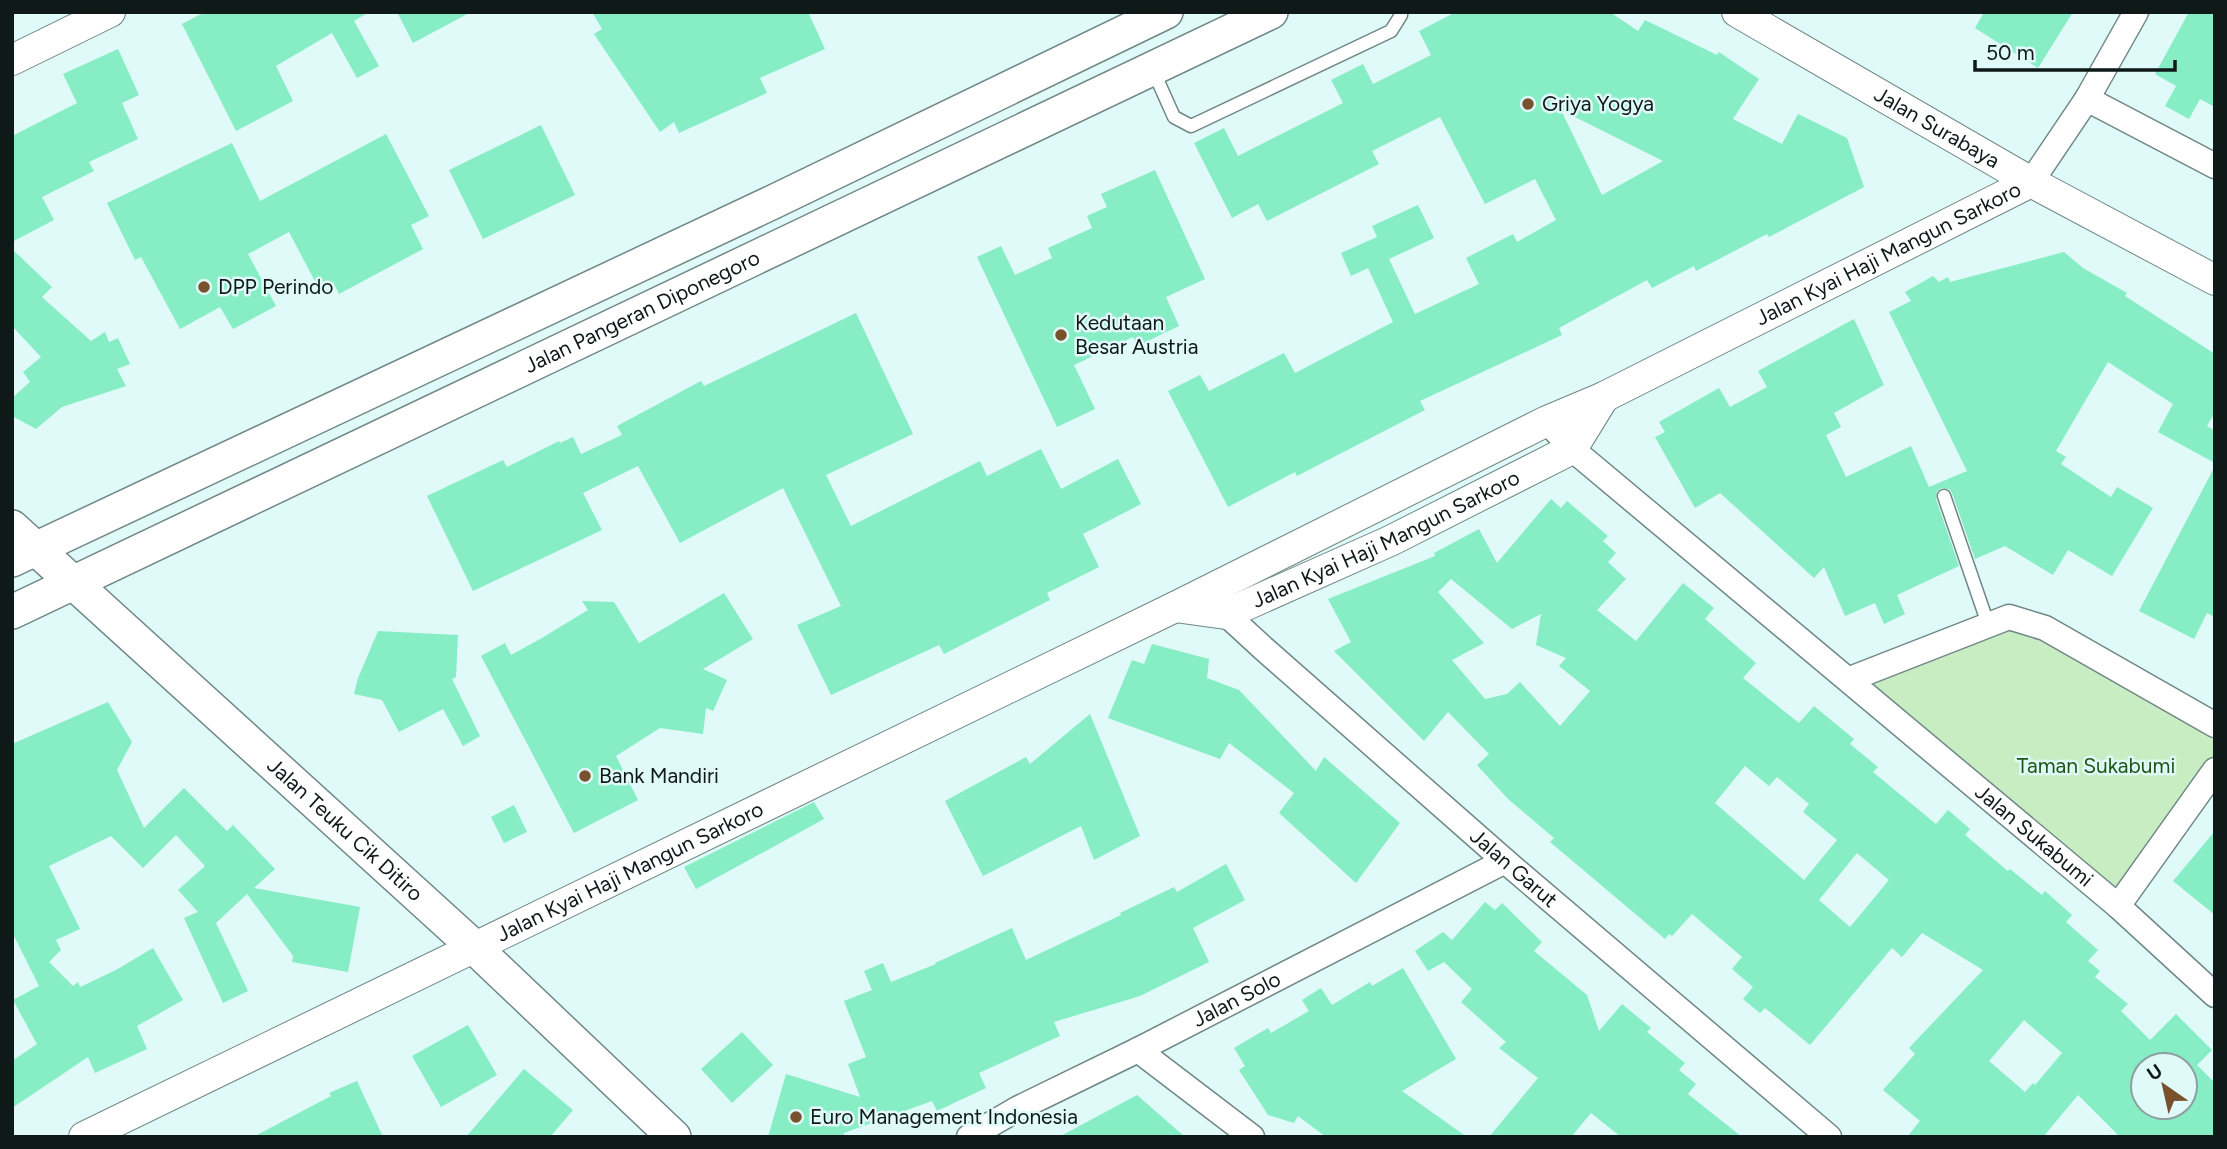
<svg xmlns="http://www.w3.org/2000/svg" width="2227" height="1149" font-family="Figtree,sans-serif">
<style>
.green{fill:#c8edc2}
.building{fill:#86edc4;fill-rule:evenodd}
.lines{fill:none;stroke-linecap:round;stroke-linejoin:round}
.service-casing{stroke:#6f8786;stroke-width:15}
.minor-casing{stroke:#6f8786;stroke-width:27}
.tertiary-casing{stroke:#6f8786;stroke-width:32}
.secondary-casing{stroke:#6f8786;stroke-width:36}
.service{stroke:#fff;stroke-width:12}
.minor{stroke:#fff;stroke-width:24}
.tertiary{stroke:#fff;stroke-width:30}
.secondary{stroke:#fff;stroke-width:33}
.poi-dot{fill:#77522d;stroke:#dffaf8;stroke-width:2.5}
.labels{text-anchor:middle;stroke-width:5;stroke-linejoin:round;paint-order:stroke}
.poi-label{font-size:21px;fill:#0f1918;stroke:#dffaf8;text-anchor:start}
.street-label{font-size:21px;fill:#0f1918;stroke:#dffaf8}
.park-label{font-size:21px;fill:#1e5715;stroke:#dffaf8}
</style>
<rect width="100%" height="100%" fill="#dffaf8"/>
<!-- green -->
<path class="green" d="M2028 629 2215 734V757L2115 894 1864 684 1986 631Z"/>
<!-- building -->
<path class="building" d="M205 12H369L354 21 379 66 357 78 332 33 276 66 293 101 236 131 182 24Z
M397 12H471L413 43Z
M592 12H808L825 49 760 78 767 93 679 133 674 122 660 132 594 34 602 29Z
M1456 12H1610L1638 31 1645 20 1717 55 1719 52 1759 79 1733 119 1782 144 1798 114 1847 138 1864 187 1769 237 1767 234 1696 271 1694 266 1652 288 1647 280 1559 328 1562 335 1420 401 1425 410 1297 476 1295 472 1228 507 1168 391 1200 375 1209 391 1284 353 1295 373 1393 322 1368 268 1351 276 1341 253 1377 237 1372 226 1418 205 1434 238 1389 259 1415 314 1479 284 1466 258 1513 234 1517 242 1556 220 1535 179 1485 204 1440 117 1372 151 1379 164 1267 221 1258 204 1232 218 1194 143 1224 128 1238 156 1343 103 1331 80 1363 64 1373 84 1431 55 1419 31ZM1561 110 1663 161 1602 195Z
M1984 12H2073L2038 68 1975 28Z
M2189 12H2215V107L2200 99 2189 119 2165 106 2176 86 2155 74Z
M118 49 139 95 122 103 138 139 89 162 94 171 42 197 54 220 12 242V136L77 103 63 74Z
M541 125 575 195 483 239 449 170Z
M386 134 429 216 411 225 423 249 339 294 333 282 319 289 289 232 248 254 276 306 233 329 220 307 180 329 141 257 135 260 107 203 232 143 260 201Z
M1155 170 1205 279 1166 297 1179 326 1137 346 1133 337 1074 365 1095 409 1057 427 977 257 1001 246 1015 275 1052 258 1048 248 1092 228 1087 216 1107 207 1101 194Z
M12 249 52 287 42 297 91 341 105 332 109 342 118 338 130 364 117 369 126 386 62 407 36 429 12 416V398L30 382 23 372 41 357 12 326Z
M2064 252 2083 268 2127 293 2125 296 2215 354V412L2207 426 2215 431V463L2158 432 2173 404 2108 362 2056 451 2066 457 2061 464 2111 497 2117 487 2153 508 2112 576 2068 550 2053 575 2005 546 1975 559 1952 493 1949 489 1942 488 1937 491 1936 499 1959 566 1897 595 1905 614 1884 624 1875 603 1845 616 1824 567 1814 578 1720 493 1695 508 1655 437 1665 432 1659 422 1719 388 1730 407 1767 387 1758 371 1854 319 1884 385 1834 413 1841 427 1826 435 1846 477 1911 446 1929 487 1967 471 1889 312 1911 301 1905 292 1933 276 1939 282 1948 277 1950 282Z
M856 313 913 434 826 475 851 526 980 461 987 476 1041 449 1061 489 1118 459 1141 504 1083 534 1099 567 1047 593 1050 600 944 654 939 645 831 695 797 625 841 606 783 488 680 543 638 466 583 493 602 530 473 591 427 496 503 460 507 467 559 441 560 443 573 437 581 454 622 435 617 426 701 381 704 386Z
M2215 466V617L2207 613 2194 639 2139 611Z
M1551 499 1561 508 1567 501 1608 536 1603 541 1616 553 1608 562 1626 579 1597 610 1636 641 1683 583 1714 608 1705 619 1756 663 1743 678 1799 723 1814 706 1854 739 1850 744 1878 767 1873 772 1936 824 1948 810 1970 829 1965 835 2008 871 2010 869 2042 895 2045 891 2072 915 2066 922 2098 950 2088 961 2100 971 2095 977 2128 1004 2121 1011 2150 1040 2176 1014 2212 1050 2197 1065 2215 1083V1137H2120L2078 1095 2043 1137H1907L1920 1121 1883 1090 1915 1054 1909 1048 1983 970 1922 933 1902 957 1892 948 1810 1045 1765 1008 1760 1013 1743 999 1753 987 1732 969 1742 957 1692 914 1672 936 1669 934 1665 939 1550 842 1554 838 1508 799 1477 765 1489 754 1448 712 1424 741 1334 651 1351 642 1328 599 1435 556 1434 553 1479 529 1497 563ZM1451 579 1512 629 1541 614 1536 645 1566 658 1559 666 1590 691 1560 726 1520 682 1507 694 1485 699 1452 660 1484 643 1438 592ZM1745 766 1769 786 1777 777 1809 804 1803 812 1837 840 1804 880 1715 803ZM1857 853 1889 880 1850 927 1819 900ZM2024 1020 2062 1053 2035 1085 2033 1083 2025 1092 1989 1061ZM2143 1065H2185V1107H2143Z
M724 593 753 639 703 669 727 680 713 711 706 708 703 734 660 728 616 756 638 800 574 833 481 656 505 643 511 655 542 638 588 610 582 601 614 602 639 643Z
M378 631 458 635 456 677 452 679 480 736 463 746 443 709 399 732 382 700 354 694 358 678Z
M1152 644 1209 659 1207 678 1239 690 1316 771 1324 757 1400 823 1356 883 1279 813 1294 793 1229 743 1220 759 1108 718 1132 660 1144 664Z
M108 702 132 742 117 770 144 828 184 788 227 831 233 825 275 869 254 888 360 907 348 972 292 962 293 956 247 894 216 923 248 991 223 1003 184 918 198 912 178 890 205 866 176 835 143 868 111 836 49 866 80 929 56 940 61 950 49 962 73 986 78 982 80 987 116 970 153 948 183 1000 137 1026 147 1049 95 1073 88 1057 12 1108V1061L37 1044 13 1000 39 986 12 932V744Z
M1090 714 1140 836 1094 860 1081 826 983 876 945 801 1026 757 1030 764Z
M814 802 824 819 696 889 684 867Z
M514 805 527 832 504 843 491 817Z
M2215 831V915L2173 881Z
M1226 864 1245 900 1193 928 1209 962 1140 996 1054 1022 1060 1036 979 1073 986 1088 937 1111 932 1101 844 1133 843 1137H768L786 1074 860 1097 848 1064 866 1057 844 1001 872 990 864 971 883 963 891 982 936 964 935 963 1012 928 1026 960 1121 915 1120 913 1174 887 1177 892Z
M1485 902 1495 910 1502 903 1542 942 1534 951 1587 995 1599 1031 1622 1004 1651 1028 1647 1032 1685 1063 1679 1070 1696 1084 1688 1094 1742 1137H1621L1591 1113 1571 1137H1489L1538 1078 1499 1048 1506 1042 1461 1002 1472 989 1444 962 1428 971 1415 951 1443 932 1452 940Z
M1403 968 1456 1059 1402 1091 1467 1137H1326L1298 1116 1294 1123 1268 1115 1239 1070 1245 1066 1234 1048 1268 1028 1271 1033 1309 1011 1302 1000 1321 988 1332 1005 1370 982 1372 986Z
M468 1025 497 1075 441 1107 412 1056Z
M742 1032 773 1065 732 1103 701 1069Z
M524 1069 573 1110 550 1137H466Z
M357 1081 383 1137H253L331 1096 329 1093Z
M1137 1095 1185 1137H1059Z"/>
<g class="lines">
<!-- service casing -->
<g class="service-casing">
<path id="service" d="M1153 70 1174 117 1191 126 1391 31 1401 15 1400 12
M1944 496 1988 624"/>
</g>
<!-- minor casing -->
<g class="minor-casing">
<g id="minor">
<path d="M2087 99 2215 166"/>
<path d="M2031 182 2087 99 2136 12"/>
<path id="s1" d="M1547 421 1572 449 2118 906 2215 995"/>
<path id="s2" d="M1220 598 1226 614 1264 649 1505 861 1829 1137"/>
<path d="M1850 679 2009 617 2045 628 2215 725"/>
<path d="M2118 906 2215 770"/>
<path d="M1138 1050 1252 1137"/>
<path id="s3" d="M969 1137 1019 1108 1138 1050 1505 861"/>
</g>
</g>
<!-- tertiary casing -->
<g class="tertiary-casing">
<g id="tertiary">
<path id="s4" d="M1737 12 2031 182 2215 280"/>
<path d="M12 60 110 12"/>
<path id="s5" d="M1175 607 1226 614 1390 541 1572 449 1604 397"/>
<path id="s6" d="M84 1137 1175 607 1547 421 1604 397 2031 182"/>
</g>
</g>
<!-- secondary casing -->
<g class="secondary-casing">
<g id="secondary">
<path id="s7" d="M12 527 474 947 674 1137"/>
<path d="M12 560 773 202 1166 12"/>
<path id="s8" d="M12 612 1271 12"/>
</g>
</g>
<!-- service -->
<use href="#service" class="service"/>
<!-- minor -->
<use href="#minor" class="minor"/>
<!-- tertiary -->
<use href="#tertiary" class="tertiary"/>
<!-- secondary -->
<use href="#secondary" class="secondary"/>
</g>
<!-- markers -->
<g class="poi-dot">
<circle cx="1528" cy="104" r="7"/>
<circle cx="204" cy="287" r="7"/>
<circle cx="1061" cy="335" r="7"/>
<circle cx="585" cy="776" r="7"/>
<circle cx="796" cy="1117" r="7"/>
</g>
<g class="labels">
<!-- poi labels -->
<g class="poi-label">
<text x="1542" y="111">Griya Yogya</text>
<text x="218" y="294">DPP Perindo</text>
<text x="1075" y="330">Kedutaan<tspan x="1075" dy="24">Besar Austria</tspan></text>
<text x="599" y="783">Bank Mandiri</text>
<text x="810" y="1124">Euro Management Indonesia</text>
</g>
<!-- street labels -->
<g class="street-label">
<text dy="7" stroke="none"><textPath href="#s4" startOffset="231">Jalan Surabaya</textPath></text>
<text dy="7" stroke="none"><textPath href="#s6" startOffset="2009">Jalan Kyai Haji Mangun Sarkoro</textPath></text>
<text dy="7" stroke="none"><textPath href="#s8" startOffset="698">Jalan Pangeran Diponegoro</textPath></text>
<text dy="7" stroke="none"><textPath href="#s5" startOffset="228">Jalan Kyai Haji Mangun Sarkoro</textPath></text>
<text dy="7" stroke="none"><textPath href="#s7" startOffset="450">Jalan Teuku Cik Ditiro</textPath></text>
<text dy="7" stroke="none"><textPath href="#s1" startOffset="640">Jalan Sukabumi</textPath></text>
<text dy="7" stroke="none"><textPath href="#s2" startOffset="401">Jalan Garut</textPath></text>
<text dy="7" stroke="none"><textPath href="#s6" startOffset="607">Jalan Kyai Haji Mangun Sarkoro</textPath></text>
<text dy="7" stroke="none"><textPath href="#s3" startOffset="301">Jalan Solo</textPath></text>
</g>
<!-- park labels -->
<g class="park-label">
<text x="2096" y="773">Taman Sukabumi</text>
</g>
</g>
<!-- border -->
<rect width="2227" height="1149" fill="none" stroke="#0f1918" stroke-width="28"/>
<!-- north arrow -->
<g transform="translate(2164 1086) rotate(326)"><circle r="33" fill="#dffaf8" stroke="#8ca09e" stroke-width="2"/>
<path d="M0-5L12 26L0 18L-12 26Z" fill="#77522d"/>
<text y="-10" font-size="19" font-weight="bold" text-anchor="middle" fill="#0f1918">U</text>
</g>
<!-- scale -->
<path d="M1975 60v10h200v-10" fill="none" stroke="#0f1918" stroke-width="3.5"/>
<text x="1986" y="60" font-size="21" fill="#0f1918" stroke="#dffaf8" stroke-width="5" paint-order="stroke">50 m</text>
</svg>
